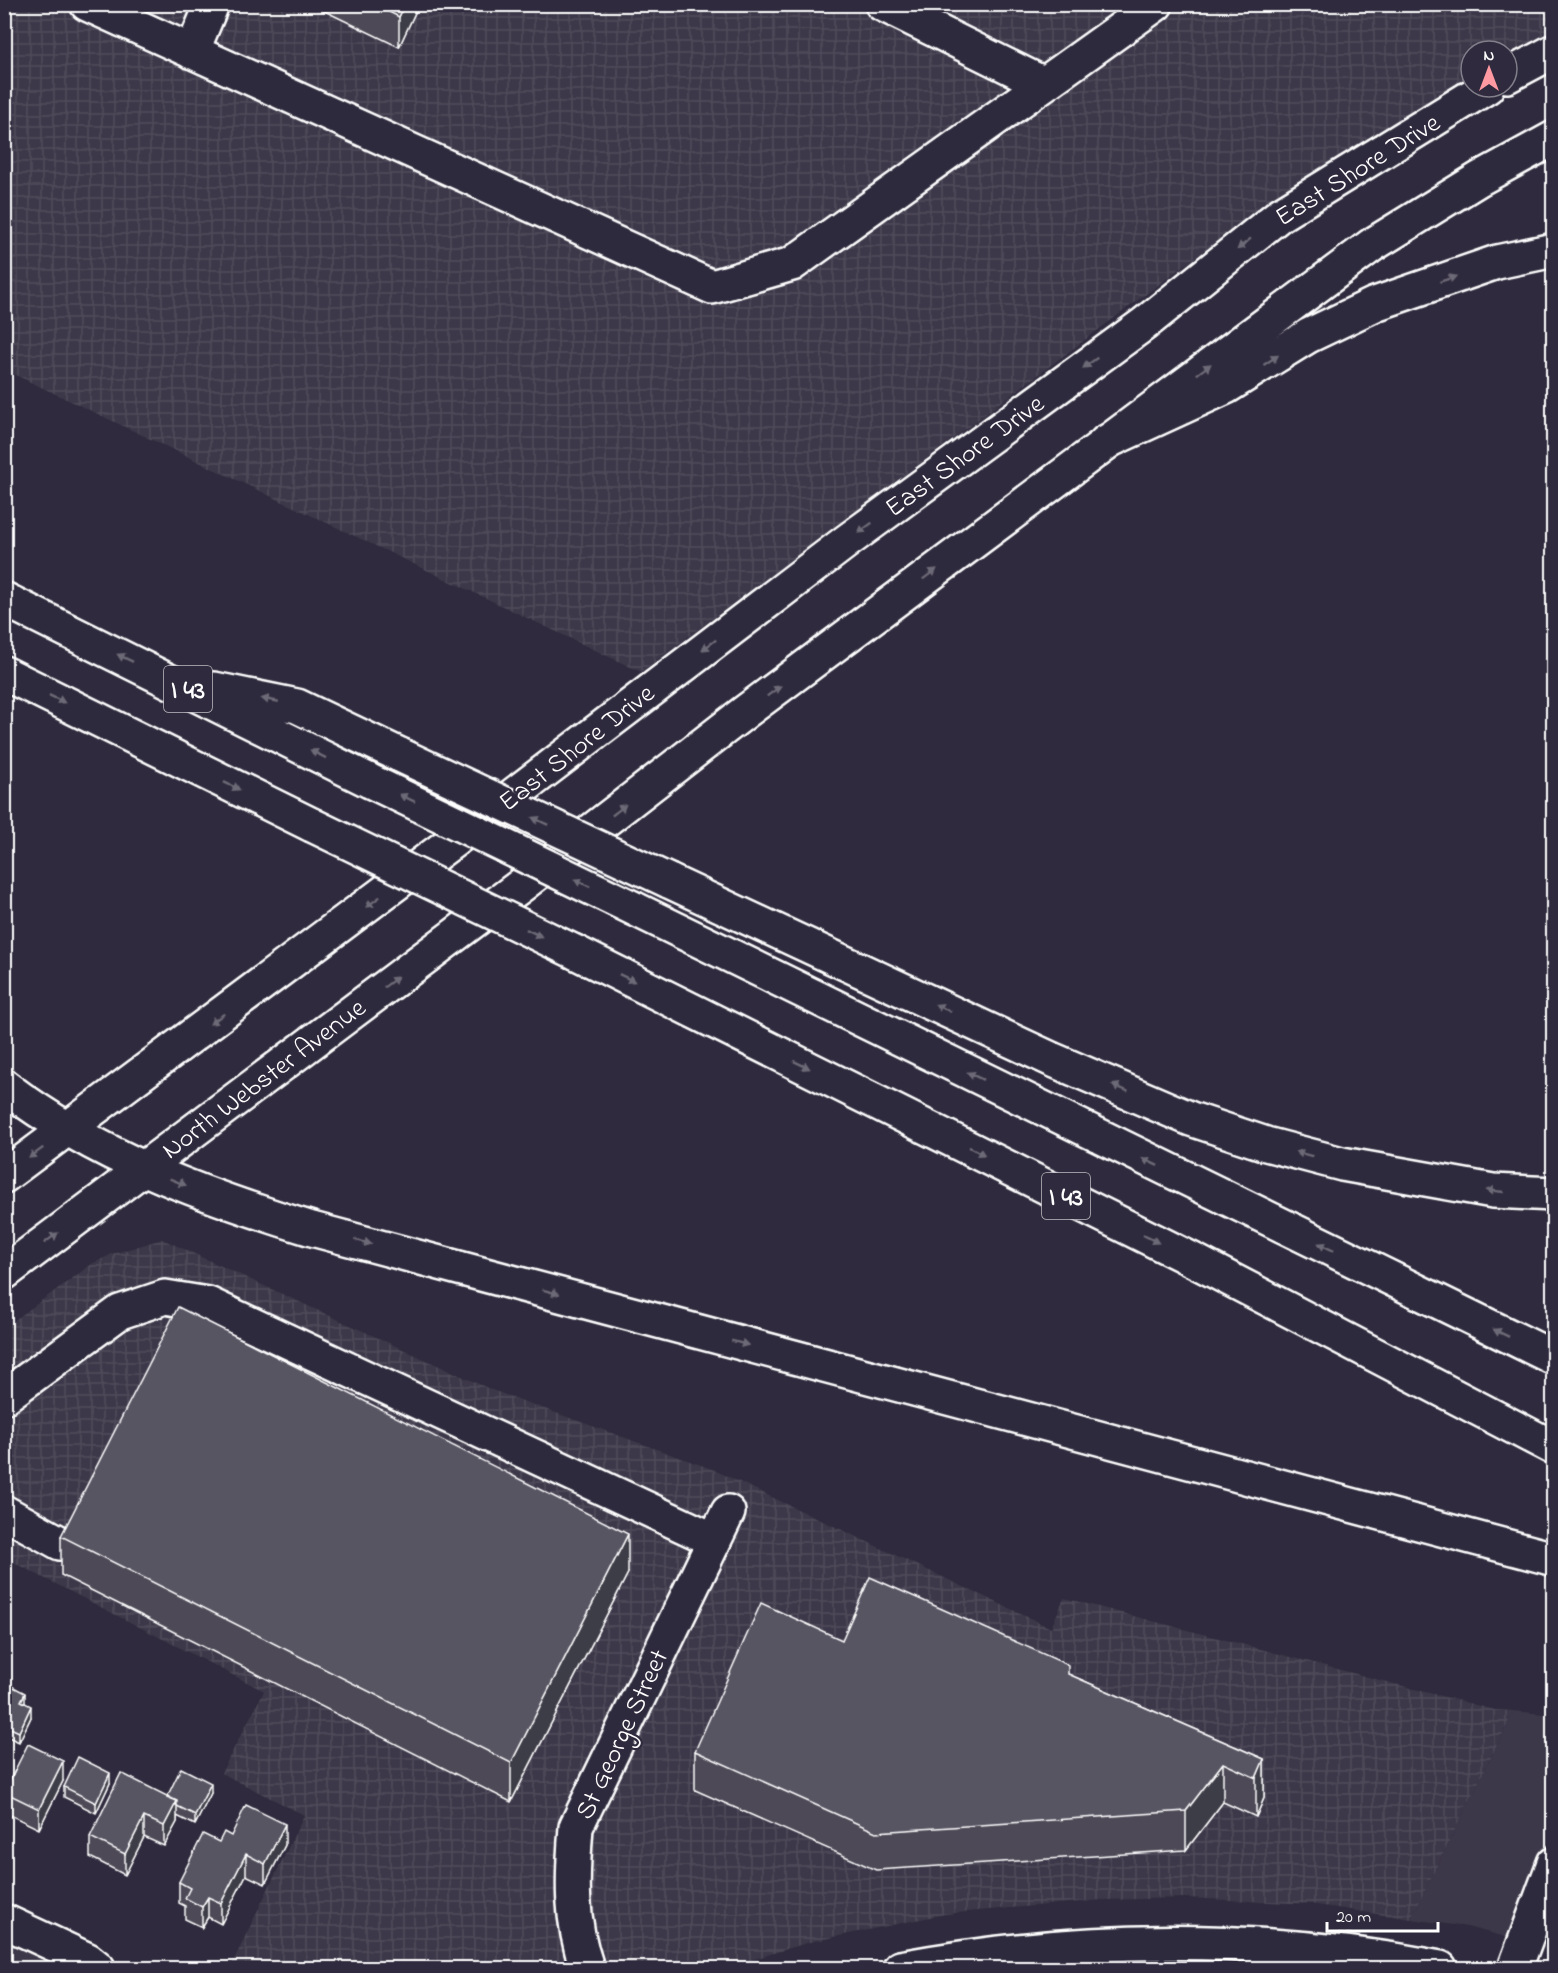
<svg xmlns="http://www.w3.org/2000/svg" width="1558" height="1973" font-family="'Indie Flower',sans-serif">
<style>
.built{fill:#3c3749}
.industrial{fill:url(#industrial-grid)}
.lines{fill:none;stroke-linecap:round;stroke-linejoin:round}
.minor-casing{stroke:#fff;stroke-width:38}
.major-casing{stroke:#fff;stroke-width:38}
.highway-casing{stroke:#fff;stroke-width:38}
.minor{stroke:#2f2a3d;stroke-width:33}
.major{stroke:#2f2a3d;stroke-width:33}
.highway{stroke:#2f2a3d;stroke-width:33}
.highway-bridge-casing{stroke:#fff;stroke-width:38;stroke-linecap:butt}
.highway-bridge{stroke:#2f2a3d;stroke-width:33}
.wall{fill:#4d4956;stroke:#fff;stroke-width:1.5}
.shaded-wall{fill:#3e3c46;stroke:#fff;stroke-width:1.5}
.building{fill:#595564;stroke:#fff;stroke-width:1.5}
.oneway{fill:#6d6a77}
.labels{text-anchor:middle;stroke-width:4.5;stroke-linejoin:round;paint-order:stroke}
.shield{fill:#2f2a3d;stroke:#c1bfc5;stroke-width:1.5}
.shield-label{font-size:26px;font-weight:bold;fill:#fff}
.street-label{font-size:27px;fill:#fff;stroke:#2f2a3d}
</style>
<defs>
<pattern id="industrial-grid" width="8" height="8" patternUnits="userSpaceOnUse" patternTransform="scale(1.5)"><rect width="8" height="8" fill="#3c3749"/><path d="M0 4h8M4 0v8" fill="none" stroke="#504b5b"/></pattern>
</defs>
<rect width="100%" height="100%" fill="#2f2a3d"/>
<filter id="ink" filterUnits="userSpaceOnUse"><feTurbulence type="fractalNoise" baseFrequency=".0167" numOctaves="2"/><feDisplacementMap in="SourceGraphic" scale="12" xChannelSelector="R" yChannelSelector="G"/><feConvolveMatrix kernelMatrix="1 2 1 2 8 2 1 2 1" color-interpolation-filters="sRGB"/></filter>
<g filter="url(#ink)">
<!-- built -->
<path class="built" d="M1514 1711 1553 1715V1949L1467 1927 1411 1919Z
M4 1936 25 1947 51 1968H5Z"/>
<!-- industrial -->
<path class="industrial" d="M1553 4 1554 34 1507 57V51H1471V77L1367 138 1268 203 641 672 5 370 4 5Z
M162 1239 492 1390 712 1469 1051 1628 1064 1598 1495 1710 1514 1711 1411 1919 1310 1904 1249 1901 1186 1898 1102 1900 945 1914 810 1942 725 1968H230L304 1815 221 1773 264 1691 5 1558V1327L92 1264 112 1254Z"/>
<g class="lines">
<!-- minor casing -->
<g class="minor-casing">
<path id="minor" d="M87 4 712 287 792 264 1156 4
M882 4 1044 84
M192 52 212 4
M4 1397 120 1312 165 1297 208 1304 714 1540
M4 1512 60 1543
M4 1921 88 1960 98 1968
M587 1968C570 1919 572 1878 576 1827L728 1512
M900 1968C1078 1935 1262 1933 1440 1968
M1515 1968 1554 1863"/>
</g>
<!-- major casing -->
<g class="major-casing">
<path id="major" d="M1507 76 1554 51
M4 1176 453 841 847 541 1144 324 1281 214 1487 87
M4 1273 523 884 745 712 1372 245 1479 179 1554 138"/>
</g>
<!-- highway casing -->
<g class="highway-casing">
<path id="highway" d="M1106 442 1226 387 1308 336 1375 304 1497 262 1554 250
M4 599 370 781
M4 673 312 825
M214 689 297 706 400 755
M669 881 1051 1059 1191 1119 1266 1144 1342 1164 1493 1191 1554 1194
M635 909 1554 1358
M575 952 1199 1263 1554 1448
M4 1086C97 1157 201 1195 312 1229L1554 1559"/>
</g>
<!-- minor -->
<use href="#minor" class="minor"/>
<!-- major -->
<use href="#major" class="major"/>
<!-- highway -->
<use href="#highway" class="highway"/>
<!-- highway-bridge casing -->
<g class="highway-bridge-casing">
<path id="highway-bridge" d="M400 755 669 881
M370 781 635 909
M312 825 575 952"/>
</g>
<!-- highway-bridge -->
<use href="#highway-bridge" class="highway-bridge"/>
</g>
<!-- wall -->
<path class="wall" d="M310 4H419L399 47Z
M61 1536 628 1573 511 1802 61 1575Z
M842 1640 1068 1674 1264 1759V1798L1256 1817 1223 1802 1186 1850 876 1870 695 1790V1751Z
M4 1682 25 1703 31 1717 19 1742 4 1735Z
M63 1781 39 1829 4 1812V1791Z
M110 1783 96 1813 64 1797V1787Z
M211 1793 195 1825 177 1816V1822L164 1846 144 1837 125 1875 90 1857V1837L167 1796Z
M231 1836 285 1845 265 1884 246 1875 221 1924 208 1917 202 1927 185 1919V1906L179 1903V1882L219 1842Z"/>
<!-- shaded-wall -->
<path class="shaded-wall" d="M405 4H419L399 47V17Z
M628 1534V1573L511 1802V1763Z
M25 1693V1703L21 1701Z
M31 1706V1717L19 1742V1732Z
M1264 1759V1798L1256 1817V1778Z
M63 1761V1781L39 1829V1809Z
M1223 1763V1802L1186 1850V1811Z
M110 1773V1783L96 1813V1803Z
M211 1783V1793L195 1825V1815Z
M177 1801V1822L164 1846V1826Z
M144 1817V1837L125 1875V1854Z
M285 1824V1845L265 1884V1864Z
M246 1854V1875L221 1924V1903Z
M208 1897V1917L202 1927V1907Z"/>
<!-- building -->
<path class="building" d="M373 4H405L399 17Z
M178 1307 628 1534 511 1763 61 1536Z
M870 1577 1068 1665V1674L1264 1759 1256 1778 1223 1763 1186 1811 876 1832 695 1751 761 1603 842 1640Z
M4 1682 25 1693 21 1701 31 1706 19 1732 4 1725Z
M28 1744 63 1761 39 1809 4 1792Z
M78 1757 110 1773 96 1803 64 1787Z
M181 1768 211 1783 195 1815 177 1806V1801L167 1797Z
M121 1773 177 1801 164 1826 144 1817 125 1854 90 1837Z
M246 1805 285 1824 265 1864 246 1854 221 1903 208 1897 202 1907 185 1898 190 1888 179 1882 203 1834 219 1842 224 1832 231 1836Z"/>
<!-- one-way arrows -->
<defs><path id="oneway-solid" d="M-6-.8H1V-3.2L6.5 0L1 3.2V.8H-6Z" transform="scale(1.5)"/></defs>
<g class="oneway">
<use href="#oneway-solid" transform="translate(1244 244) rotate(141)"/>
<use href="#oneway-solid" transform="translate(1448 279) rotate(-19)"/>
<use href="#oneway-solid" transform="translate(1271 360) rotate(-33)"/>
<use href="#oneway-solid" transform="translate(1090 363) rotate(144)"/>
<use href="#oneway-solid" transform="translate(1204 369) rotate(-37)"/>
<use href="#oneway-solid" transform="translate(865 528) rotate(144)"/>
<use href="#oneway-solid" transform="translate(930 574) rotate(-37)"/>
<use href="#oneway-solid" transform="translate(709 645) rotate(143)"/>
<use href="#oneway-solid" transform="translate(125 658) rotate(-154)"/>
<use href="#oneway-solid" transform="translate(774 691) rotate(-37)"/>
<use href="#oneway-solid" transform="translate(57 699) rotate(26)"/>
<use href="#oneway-solid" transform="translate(270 700) rotate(-169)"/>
<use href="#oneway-solid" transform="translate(318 754) rotate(-153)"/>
<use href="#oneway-solid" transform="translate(232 786) rotate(26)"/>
<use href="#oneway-solid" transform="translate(407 798) rotate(-154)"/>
<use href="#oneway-solid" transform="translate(619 810) rotate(-38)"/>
<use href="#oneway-solid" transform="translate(540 821) rotate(-155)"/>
<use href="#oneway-solid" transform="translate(582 883) rotate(-154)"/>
<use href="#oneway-solid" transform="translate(373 902) rotate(143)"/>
<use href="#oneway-solid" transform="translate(534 933) rotate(26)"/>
<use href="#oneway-solid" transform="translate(627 978) rotate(26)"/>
<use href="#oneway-solid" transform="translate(391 982) rotate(-37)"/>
<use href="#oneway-solid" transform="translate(943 1008) rotate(-155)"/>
<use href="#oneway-solid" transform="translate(217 1019) rotate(143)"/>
<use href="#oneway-solid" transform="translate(802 1065) rotate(26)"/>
<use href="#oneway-solid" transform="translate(975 1076) rotate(-154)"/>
<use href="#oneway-solid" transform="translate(1120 1088) rotate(-157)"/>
<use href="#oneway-solid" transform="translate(977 1151) rotate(27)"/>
<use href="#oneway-solid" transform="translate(36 1153) rotate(144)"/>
<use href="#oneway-solid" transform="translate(1304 1154) rotate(-165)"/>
<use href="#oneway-solid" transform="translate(1150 1162) rotate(-154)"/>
<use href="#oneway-solid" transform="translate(178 1182) rotate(22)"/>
<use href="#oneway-solid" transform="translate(1495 1191) rotate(-174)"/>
<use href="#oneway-solid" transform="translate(51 1238) rotate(-37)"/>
<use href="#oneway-solid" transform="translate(1151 1239) rotate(27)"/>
<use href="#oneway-solid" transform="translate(363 1242) rotate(15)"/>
<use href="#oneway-solid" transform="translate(1326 1247) rotate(-154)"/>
<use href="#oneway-solid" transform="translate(551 1292) rotate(15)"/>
<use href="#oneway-solid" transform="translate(1501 1333) rotate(-154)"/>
<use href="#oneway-solid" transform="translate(740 1343) rotate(15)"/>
</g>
</g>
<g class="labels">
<!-- shield labels -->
<g class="shield">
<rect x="164" y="666" width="48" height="46" rx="4.5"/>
<rect x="1042" y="1173" width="48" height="46" rx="4.5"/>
</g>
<g class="shield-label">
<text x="188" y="698">I 43</text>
<text x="1066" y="1205">I 43</text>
</g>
<!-- street labels -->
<g class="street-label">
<text transform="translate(1357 169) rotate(-32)" y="9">East Shore Drive</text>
<text transform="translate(964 455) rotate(-36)" y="9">East Shore Drive</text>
<text transform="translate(576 747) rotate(-38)" y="9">East Shore Drive</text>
<text transform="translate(263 1078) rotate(-37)" y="9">North Webster Avenue</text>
<text transform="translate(621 1734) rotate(-65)" y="9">St George Street</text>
</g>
</g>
<!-- margin -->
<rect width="1558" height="1973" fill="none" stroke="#2f2a3d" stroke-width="24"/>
<rect x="12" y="12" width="1534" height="1949" fill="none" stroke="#fff" stroke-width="2" filter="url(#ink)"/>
<!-- north arrow -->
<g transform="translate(1489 69)"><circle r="28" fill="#2f2a3d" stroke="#827f8b" stroke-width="1.5"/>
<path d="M0-4.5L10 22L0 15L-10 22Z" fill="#ff9aa2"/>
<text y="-9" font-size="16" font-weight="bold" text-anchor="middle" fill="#ffffff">N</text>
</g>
<!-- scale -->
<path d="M1327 1922v9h111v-9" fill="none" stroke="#ffffff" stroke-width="3"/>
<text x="1336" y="1922" font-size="18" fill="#ffffff" stroke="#2f2a3d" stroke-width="4.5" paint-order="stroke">20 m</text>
</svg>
